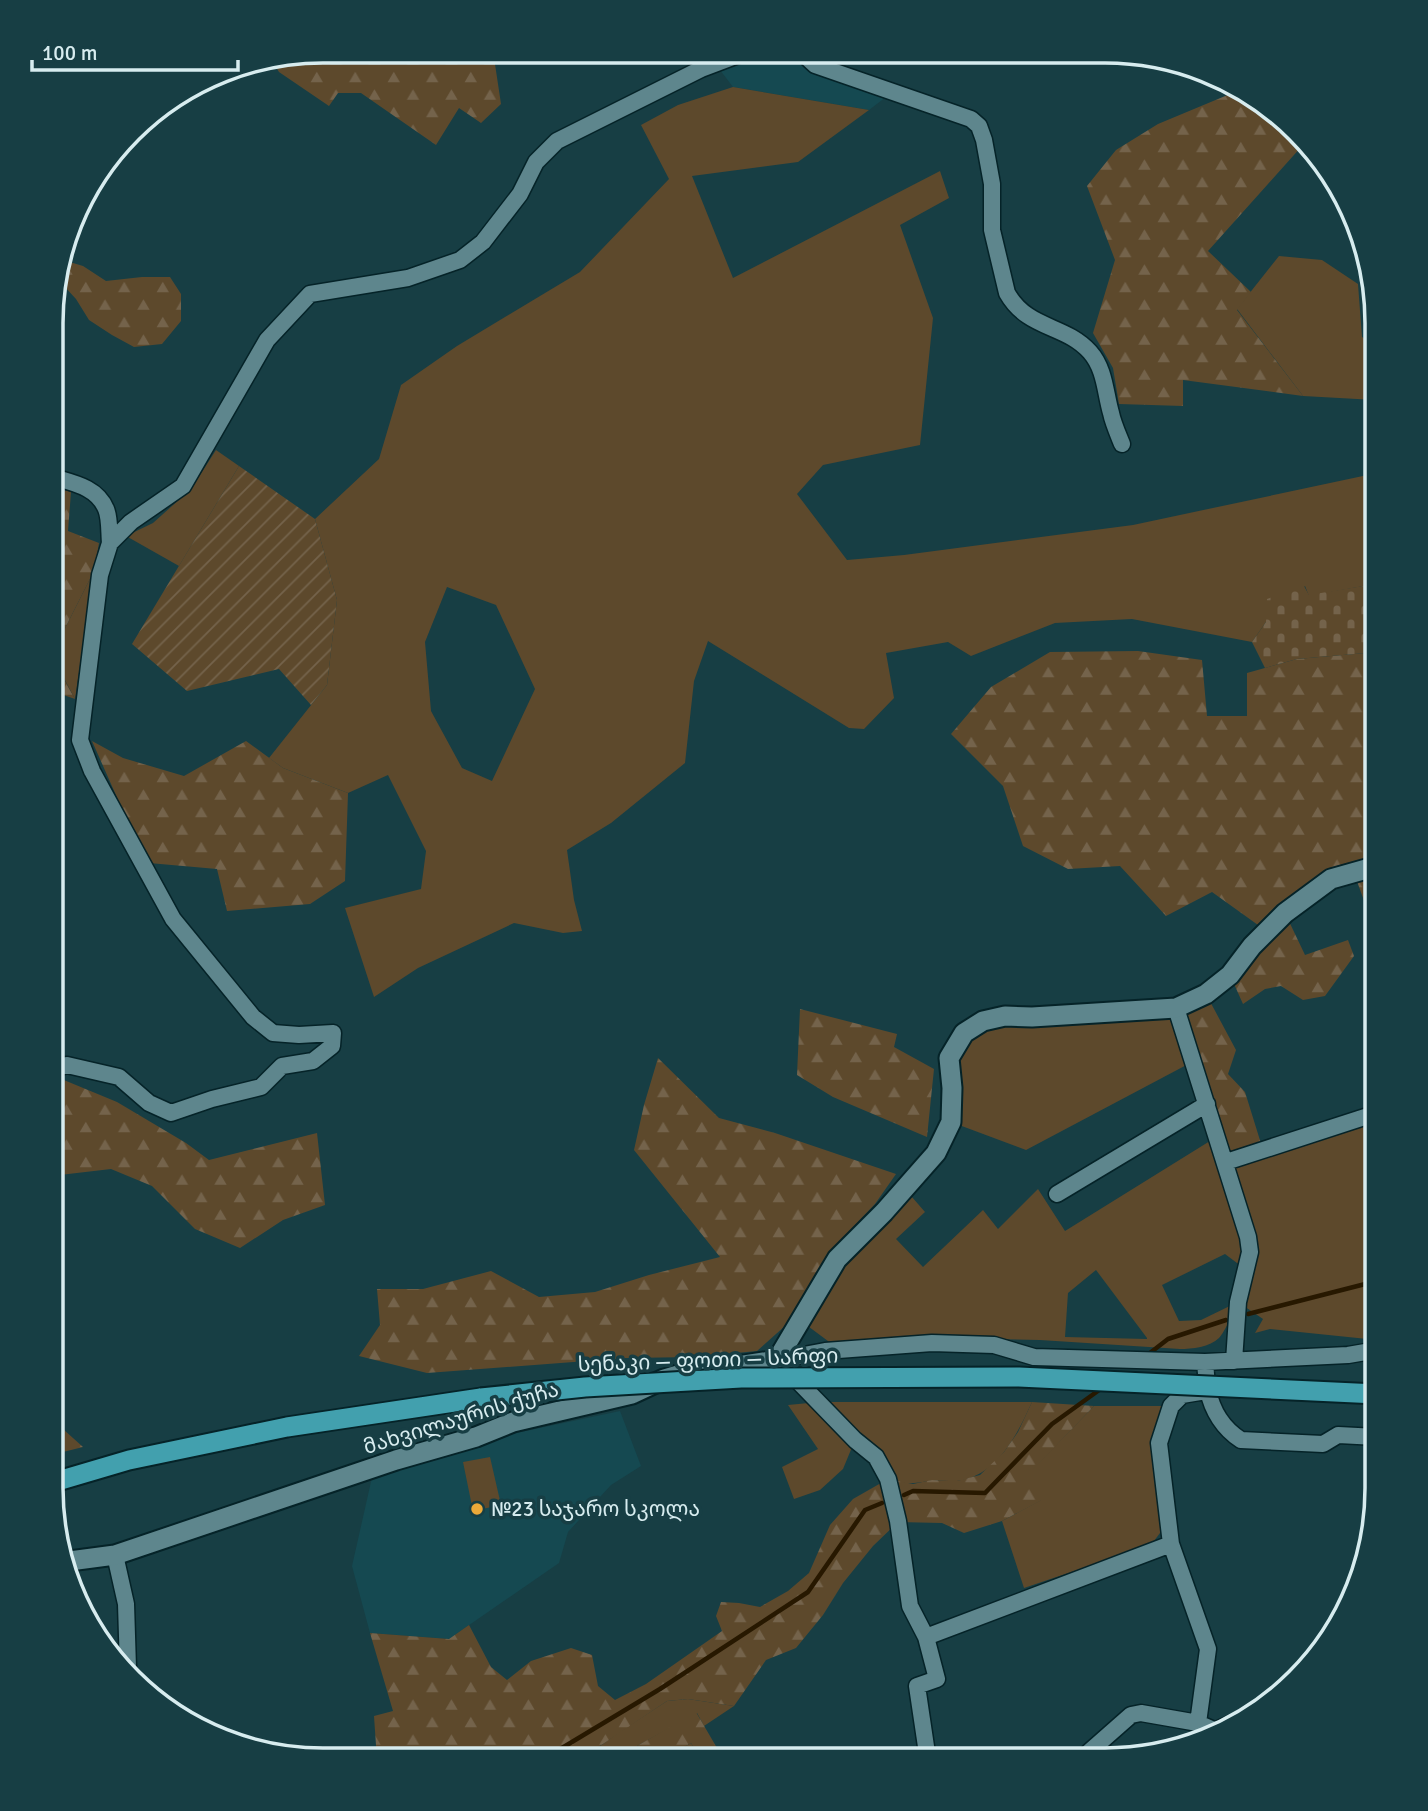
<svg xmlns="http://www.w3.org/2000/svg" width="1428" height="1811" font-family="Signika,'Noto Sans Georgian',sans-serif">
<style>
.built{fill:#154951}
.grass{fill:#5d492c;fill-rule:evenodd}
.forest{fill:url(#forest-firs)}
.cemetery{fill:url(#cemetery-stones)}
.garden{fill:url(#garden-furrows)}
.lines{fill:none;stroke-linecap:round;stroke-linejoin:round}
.stream{stroke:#271800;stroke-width:4.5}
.minor-casing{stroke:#052328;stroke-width:19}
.tertiary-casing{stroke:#052328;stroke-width:23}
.trunk-casing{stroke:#052328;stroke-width:23}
.minor{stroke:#5e868d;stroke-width:16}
.tertiary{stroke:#5e868d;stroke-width:19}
.trunk{stroke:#42a0ae;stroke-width:19}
.trunk-bridge-casing{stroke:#052328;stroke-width:23;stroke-linecap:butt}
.trunk-bridge{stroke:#42a0ae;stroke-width:19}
.poi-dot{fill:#eba939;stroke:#173e44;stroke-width:2.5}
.labels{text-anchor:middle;stroke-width:7;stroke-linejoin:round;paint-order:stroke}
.street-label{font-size:21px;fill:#d7ecef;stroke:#173e44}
.poi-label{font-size:21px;fill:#d7ecef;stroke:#173e44;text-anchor:start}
.rim{fill:none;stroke:#d7ecef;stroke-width:3.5}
</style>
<defs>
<pattern id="forest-firs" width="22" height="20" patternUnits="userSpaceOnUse" patternTransform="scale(1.75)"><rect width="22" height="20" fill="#5d492c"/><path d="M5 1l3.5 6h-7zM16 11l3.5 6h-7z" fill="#74634b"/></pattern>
<pattern id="cemetery-stones" width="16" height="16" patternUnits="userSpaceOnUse" patternTransform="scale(1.75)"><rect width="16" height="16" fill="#5d492c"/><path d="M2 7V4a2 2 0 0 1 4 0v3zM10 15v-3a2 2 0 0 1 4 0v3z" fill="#74634b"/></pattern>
<pattern id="garden-furrows" width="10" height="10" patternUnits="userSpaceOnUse" patternTransform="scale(1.75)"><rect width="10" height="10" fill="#5d492c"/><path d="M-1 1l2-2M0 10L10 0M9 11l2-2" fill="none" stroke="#74634b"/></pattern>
</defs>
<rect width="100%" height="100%" fill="#173e44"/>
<!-- built -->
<path class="built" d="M760 52 803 64 886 97 869 110 733 87 720 70Z
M620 1411 641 1466 611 1485 568 1532 559 1563 449 1639 370 1633 352 1566 373 1473 474 1442Z"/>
<!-- grass -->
<path class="grass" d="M733 87 869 110 798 162 692 176 733 278 940 171 949 198 900 225 933 318 920 445 823 465 797 494 847 560 904 555 1133 525 1377 473V586L1369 585 1309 596 1305 586 1266 622 1252 642 1132 619 1055 623 971 656 948 642 886 653 894 698 864 729 849 728 708 641 694 681 685 763 611 823 567 850 574 900 582 931 563 933 514 923 418 968 374 997 345 908 421 889 426 851 388 775 348 793 283 768 269 758 327 685 337 600 315 519 379 459 401 385 457 346 580 272 669 179 641 125 678 105ZM447 587 496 605 535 689 492 781 462 768 431 711 425 642Z
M1279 256 1322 260 1358 284 1362 337 1377 346V407L1375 400 1303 396 1237 309Z
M216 450 239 466 179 566 126 536 153 523 191 489Z
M94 571 75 699 57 665 58 642Z
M1377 930V968L1365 934Z
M1176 1008 1194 1061 1026 1150 951 1122 952 1088 964 1033 983 1021Z
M1377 1113V1340L1270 1329 1255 1333 1263 1319 1238 1302C1234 1311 1225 1332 1219 1338 1210 1347 1192 1349 1180 1349L1040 1340 935 1338 832 1344 801 1321 837 1259 905 1189 925 1212 896 1239 923 1267 983 1210 998 1229 1038 1189 1065 1231 1218 1136 1226 1161ZM1225 1254 1245 1269 1238 1302 1201 1320 1179 1321 1162 1285ZM1096 1270 1147 1338V1339L1065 1337 1068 1293Z
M819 1402H1032C1017 1435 997 1476 957 1481 948 1482 938 1479 929 1481 916 1483 899 1486 887 1477 877 1470 864 1450 855 1440L843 1469 820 1490 794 1499 782 1467 818 1449 788 1405Z
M1094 1406H1163L1151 1442 1166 1525 1151 1545 1024 1588 1002 1521 1041 1500 1028 1474Z
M490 1457 501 1505 473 1511 463 1462Z
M688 1699 734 1706 704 1726 697 1713 637 1746 644 1760H622L620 1755 596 1749 618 1733 667 1701Z"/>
<!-- forest -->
<path class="forest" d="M323 51H493L501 104 481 123 459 108 436 145 361 93H338L329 106 279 72 271 59Z
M1228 86 1256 97 1302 146 1208 251 1251 292 1237 310 1303 396 1183 380V406L1119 404 1113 368 1093 333 1115 260 1087 186 1116 150 1158 124 1230 94Z
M63 260 83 266 106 281 142 277H170L181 294V321L162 344 134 347 112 335 89 320 76 299 64 286 54 284Z
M53 487 71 492 68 531 99 543 94 571 58 642 57 666 75 699 52 691Z
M1138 651 1202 660 1207 716H1247V673L1297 659 1377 652V855L1329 868 1279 911 1258 925 1212 892 1166 916 1120 866 1068 869 1023 846 1003 786 951 734 991 687 1050 652Z
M92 741 123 758 184 776 246 741 283 768 348 793 345 881 310 904 227 911 217 869 149 863 123 811Z
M1377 866V930L1375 931 1354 873Z
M1285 913 1305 955 1348 940 1354 956 1325 996 1303 1000 1281 986 1265 989 1243 1004 1230 975Z
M1206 994 1236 1050 1228 1074 1245 1092 1263 1150 1226 1162 1176 1008Z
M800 1009 897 1034 894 1047 934 1069 927 1137 833 1097 797 1075Z
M658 1058 719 1118 775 1133 896 1174 875 1204 829 1252 795 1317 757 1351 694 1357 626 1358 427 1373 359 1356 380 1325 377 1289H423L491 1271 539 1297 595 1292 649 1275 720 1257 634 1150 644 1105Z
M59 1078 117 1102 186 1143 209 1160 317 1133 325 1205 283 1220 240 1248 195 1229 152 1186 111 1169 51 1176V1158Z
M1032 1402 1094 1406 1029 1474 1042 1500 1002 1521 964 1533 942 1523 898 1522 873 1546 843 1583 823 1615 796 1648 766 1660 734 1706 688 1699 667 1701 579 1760H377L374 1716 393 1711 370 1633 449 1639 469 1625 491 1667 507 1680 531 1661 571 1648 592 1655 598 1686 615 1700 646 1684 722 1631 716 1616 721 1602 739 1603 760 1607 788 1591 809 1573 830 1525 853 1499 888 1479 913 1484 932 1480 957 1481 980 1475 1004 1452 1018 1432Z
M51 1420 54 1421 83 1447 51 1455Z
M696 1712 724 1760H701L691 1743 663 1760H644L637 1746Z"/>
<!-- cemetery -->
<path class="cemetery" d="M1369 585 1377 586V652L1297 659 1265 668 1252 642 1266 622 1267 599 1304 586 1309 595Z
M691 1743 701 1760H663Z"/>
<!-- garden -->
<path class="garden" d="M239 466 315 519 337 600 327 685 311 705 279 669 187 691 132 644Z"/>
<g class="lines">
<!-- stream -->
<path class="stream" d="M1248 1314 1377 1281
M1146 1356 1168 1339 1226 1320
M904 1495 913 1491 985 1493 1052 1424 1102 1388
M542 1760 660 1689 808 1592 865 1510 882 1503"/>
<!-- minor casing -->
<g class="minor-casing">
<path id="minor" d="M801 52 815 65 971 119 979 126 984 140 992 184V230L1007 293C1028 330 1065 324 1090 352 1105 369 1105 392 1111 413 1113 423 1118 434 1122 444
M53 477C73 483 97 487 106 509 110 518 109 533 110 543
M1176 1008 1248 1237 1250 1252 1238 1302 1234 1361
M52 1069 67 1065 119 1077 149 1103 171 1113 212 1099 261 1087 282 1066 313 1061 332 1046 333 1033 299 1035 273 1033 253 1017 173 919 92 771 80 740 100 575 110 543 131 522 183 486 267 340 310 294 408 278 460 260 483 242 520 194 536 162 557 141 701 69 746 52
M1226 1162 1377 1113
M1057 1194 1207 1104
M777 1360 825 1351 932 1343 994 1345 1034 1357 1205 1362 1348 1355 1377 1350
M1205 1362C1206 1371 1206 1381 1208 1390 1212 1411 1224 1429 1241 1440L1323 1444 1338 1435 1377 1437
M791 1374 855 1440 876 1457 888 1479 898 1521 910 1606 926 1637 937 1679 917 1686 928 1760
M1206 1391 1182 1395 1171 1406 1159 1443 1171 1544 1208 1649 1198 1723 1216 1731
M115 1555 126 1604 128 1668
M926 1637 1171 1544
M1214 1731 1249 1716
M1085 1760 1089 1752 1131 1715 1141 1713 1198 1723"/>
</g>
<!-- tertiary casing -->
<g class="tertiary-casing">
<path id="tertiary" d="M62 1562 115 1555 396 1460 476 1437 513 1422 632 1394 664 1379 701 1368 744 1365 777 1360 837 1259 884 1212 936 1153 951 1122 952 1088 949 1058 964 1033 983 1021 1005 1016 1032 1017 1176 1008 1206 994 1230 975 1252 946 1285 913 1331 879 1377 866"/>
</g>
<!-- trunk casing -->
<g class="trunk-casing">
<path id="trunk" d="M51 1483 129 1460 287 1427 481 1398"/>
</g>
<!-- minor -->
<use href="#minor" class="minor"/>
<!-- tertiary -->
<use href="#tertiary" class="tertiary"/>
<!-- trunk -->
<use href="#trunk" class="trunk"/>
<!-- trunk-bridge casing -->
<g class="trunk-bridge-casing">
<path id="trunk-bridge" d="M481 1398 585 1387 741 1378 1019 1377 1377 1394"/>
</g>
<!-- trunk-bridge -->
<use href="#trunk-bridge" class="trunk-bridge"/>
</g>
<!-- markers -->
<circle class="poi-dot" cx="477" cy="1509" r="7"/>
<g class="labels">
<!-- street labels -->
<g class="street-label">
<text transform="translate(708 1360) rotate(-2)" y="7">სენაკი — ფოთი — სარფი</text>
<text transform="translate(461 1418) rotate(-17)" y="7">მახვილაურის ქუჩა</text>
</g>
<!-- poi labels -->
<g class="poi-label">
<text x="491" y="1516">№23 საჯარო სკოლა</text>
</g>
</g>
<!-- crop -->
<path d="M0 0H1428V1811H0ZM323 63H1105A260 260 0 0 1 1365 323V1488A260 260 0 0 1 1105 1748H323A260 260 0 0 1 63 1488V323A260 260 0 0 1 323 63Z" fill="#173e44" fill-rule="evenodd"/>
<path class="rim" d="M323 63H1105A260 260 0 0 1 1365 323V1488A260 260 0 0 1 1105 1748H323A260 260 0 0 1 63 1488V323A260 260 0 0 1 323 63Z"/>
<!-- scale -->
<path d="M32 60v10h206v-10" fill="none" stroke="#d7ecef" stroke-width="3.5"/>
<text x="42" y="60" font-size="21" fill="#d7ecef" stroke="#173e44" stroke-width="5" paint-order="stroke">100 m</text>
</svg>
